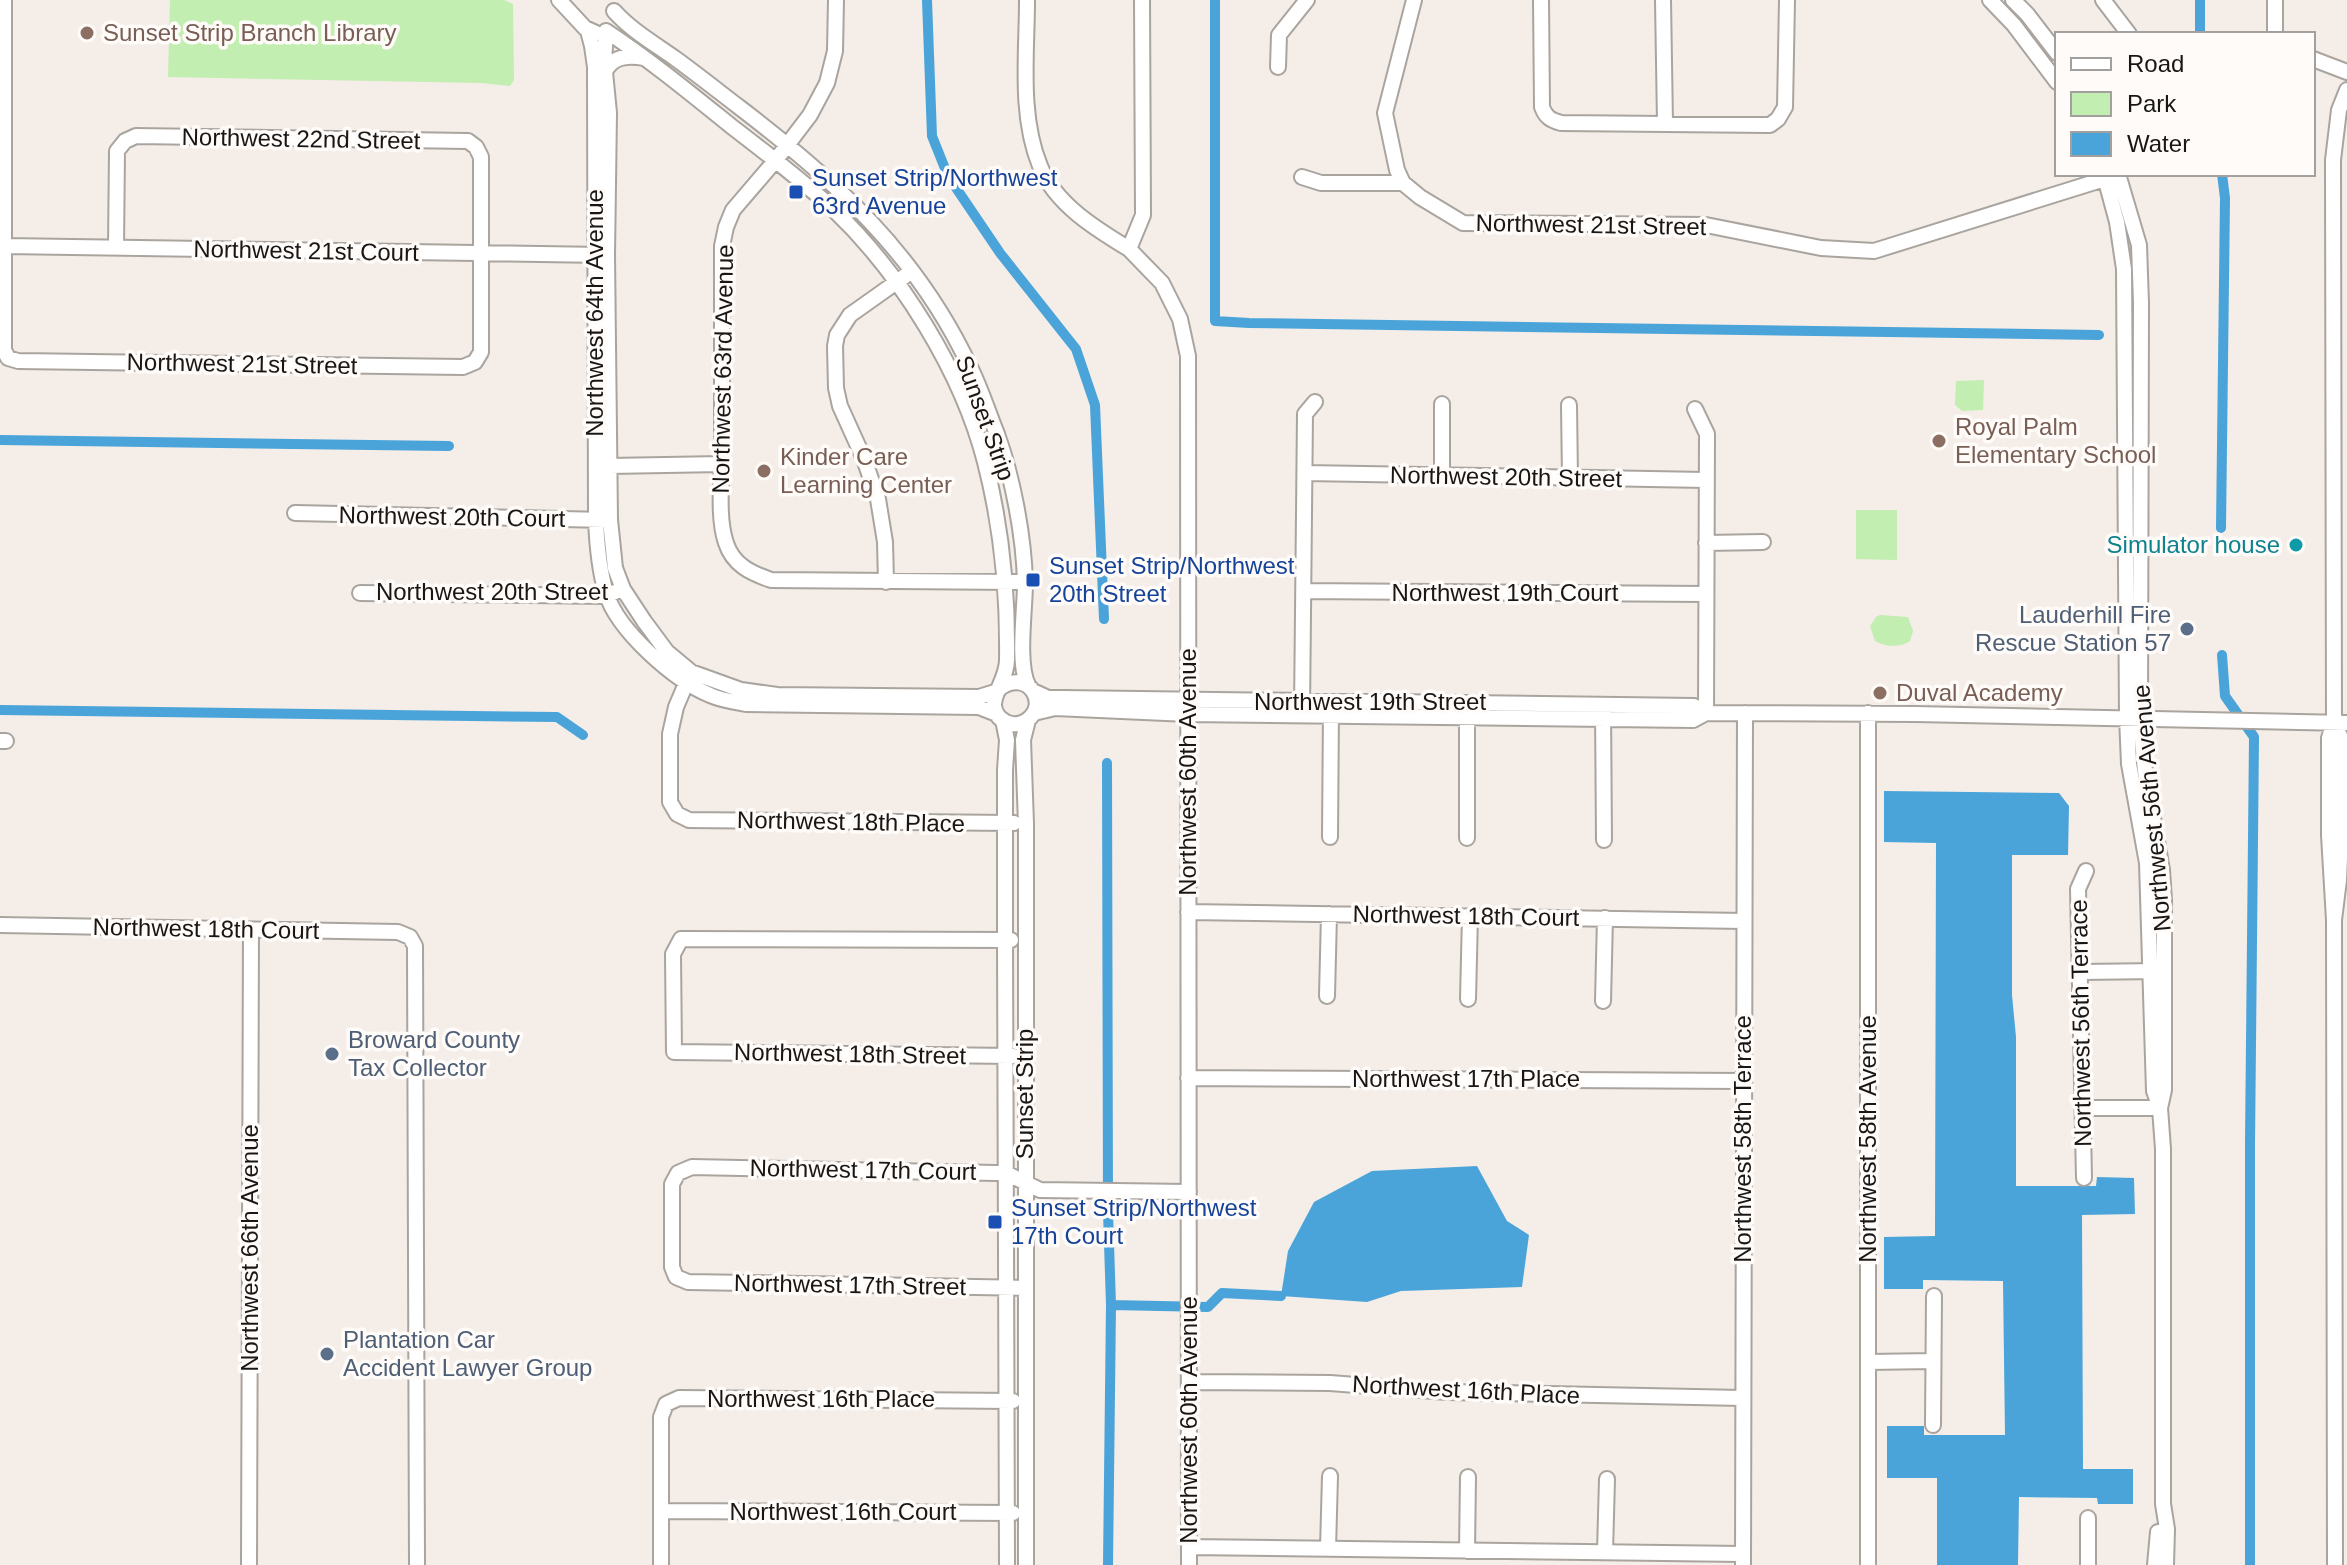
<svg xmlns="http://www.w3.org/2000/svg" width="2347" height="1565" font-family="Helvetica,sans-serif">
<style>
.green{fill:#c2eeb1}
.water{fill:#4aa4d9}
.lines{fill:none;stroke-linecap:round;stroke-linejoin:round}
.canal{stroke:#4aa4d9;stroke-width:10}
.minor-casing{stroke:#aaa49f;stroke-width:18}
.minor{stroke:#fff;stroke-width:14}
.education-dot{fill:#8d6e63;stroke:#fefbf9;stroke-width:3}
.transit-dot{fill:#1a4fb4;stroke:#fefbf9;stroke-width:3}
.culture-dot{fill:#0f9aa8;stroke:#fefbf9;stroke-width:3}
.service-dot{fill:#5c6f8a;stroke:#fefbf9;stroke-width:3}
.labels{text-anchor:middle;stroke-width:7;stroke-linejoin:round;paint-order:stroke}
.education-label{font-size:24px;fill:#785e54;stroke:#fefbf9;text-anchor:start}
.street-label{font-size:24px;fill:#191715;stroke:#fefbf9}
.transit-label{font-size:24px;fill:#164399;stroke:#fefbf9;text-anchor:start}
.culture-label{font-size:24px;fill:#0d838f;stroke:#fefbf9;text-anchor:end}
.service-label{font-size:24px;fill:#4e5e75;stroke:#fefbf9;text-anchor:start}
</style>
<rect width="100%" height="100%" fill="#f4ede8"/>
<!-- green -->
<path class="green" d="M170 0H504L513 4 514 80 510 86 481 83 168 77Z
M1984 380 1983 410 1962 411 1955 405 1956 381Z
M1856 510H1897V560L1856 559Z
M1880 615 1908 617 1913 631 1910 641C1900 648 1884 647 1875 641L1870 626 1876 617Z"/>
<!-- water -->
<path class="water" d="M1884 791 2059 793 2069 806 2068 855H2012V995L2016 1037V1186H2096L2097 1177 2134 1178 2135 1214 2082 1215 2083 1469H2133V1504H2098L2097 1498 2019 1497 2018 1565H1937V1478H1887V1426H1924V1435H2005L2003 1281 1923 1280V1289H1884V1237L1935 1236 1936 843 1884 842Z
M1477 1166 1507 1221 1529 1235 1522 1287 1401 1291 1367 1302 1281 1296 1288 1251 1314 1202 1372 1171Z"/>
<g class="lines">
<!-- canal -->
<path class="canal" d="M927 0 932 136 948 176 1000 253 1076 349 1095 405 1104 619
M1215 0V321L1249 323 2099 335
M2200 0V34
M0 440 449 446
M2221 528 2225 198 2222 174
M2222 655 2225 696 2254 737 2250 1144V1565
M0 710 557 717 583 735
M1107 763 1108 1212 1111 1305 1108 1565
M1111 1305 1208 1307 1222 1293 1281 1296"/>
<!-- minor casing -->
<g class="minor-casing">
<path id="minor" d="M4 0V350L8 358 18 361 463 367 475 362 481 352V157L476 147 468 141 136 136 125 141 117 151 116 247
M559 0 585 28 596 33
M836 0 835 51 827 83 810 115 775 161 733 210 726 227 722 246C722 314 722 382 722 450 722 478 717 517 726 543 733 565 751 573 771 580L1025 582
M1027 0C1027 54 1019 115 1040 166 1055 204 1096 229 1129 249
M1142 0 1143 215 1129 249 1162 283 1180 319 1188 356 1189 1565
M1541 0 1542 107C1546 118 1551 120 1561 123L1770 125 1778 119 1785 107 1787 0
M1663 0 1665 123
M1990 0 2014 25 2057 82
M2013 0 2027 14 2057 53
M2103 0 2129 34
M2275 0V34
M614 11C632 31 655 44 676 59 698 75 718 91 739 107 836 181 917 254 970 367 981 389 988 412 997 434 1013 478 1024 537 1025 583 1025 610 1017 663 1028 685
M588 31 592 46 595 67 596 520C597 544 599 569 606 593 618 631 674 680 710 695 721 700 735 702 746 704L979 707 997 714
M606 31 604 62 609 113 607 255 610 520 615 568 623 589 644 621 667 652 691 672 741 690 777 695 979 697 998 691
M606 31C650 60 690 93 731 126 766 153 802 180 834 210 901 274 962 372 985 462 1002 528 1008 593 1007 660 1007 678 993 693 994 706 996 721 1013 729 1026 721 1051 705 1028 668 1000 688
M2313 59 2347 72
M1278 67 1279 35 1307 0
M605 72C612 56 628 55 644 58
M2104 174 2117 222 2124 269 2127 717 2129 764 2147 863 2154 1091 2160 1108 2163 1149V1504L2167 1529 2166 1565
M2118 174 2139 245 2141 303 2140 718 2145 771 2162 870 2164 900V1090L2160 1108
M1302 177 1321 183H1403L1420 197 1463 223 1706 225 1821 248 1874 251 2111 177
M1403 183 1397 170 1385 113 1414 0
M5 246 603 255
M1442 404V476
M1569 405 1570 478
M1695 409 1707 434 1706 713
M609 466 722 464
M1305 473 1706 480
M295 513 605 520
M1706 543 1763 542
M886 582 885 542 878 499 864 459 840 406 836 388 835 346 837 335 850 315 905 276
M1304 591 1706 594
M360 593 607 596 615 592
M690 674 676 707 670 734V802L677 814 689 820 1014 823
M1033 691 1048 698H1063L1694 706 1706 713 1915 714 2347 723
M1603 708 1604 840
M1302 712 1305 414 1315 402
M1034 713 1055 708 1188 714 1693 720 1706 713
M1003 720 1007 740 1005 770V940L1007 1565
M2334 723 2341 738V835L2339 880 2334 920 2329 835V738L2334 723 2333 160 2339 110 2347 90
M0 741H6
M1330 837 1331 709
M1467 838V710
M1188 912 1744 921
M2334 920 2335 1565
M0 925 398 932 410 937 415 946 417 1565
M1011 940 681 939 673 954 674 1052 1013 1056
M2080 972 2160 971
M1327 996 1329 914
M1468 999 1470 916
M1603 1001 1605 918
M1188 1078 1743 1081
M2083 1108H2160
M2084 1178 2078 889 2086 871
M1026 1288 688 1282 676 1277 672 1267V1184L678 1173 692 1167 996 1173H1006L1040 1190 1189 1192
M1868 1362 1933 1361
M1189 1382 1330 1383 1447 1392 1743 1398
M1933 1425 1934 1296
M661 1511 1013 1513
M1189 1547 1743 1554
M1328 1549 1330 1476
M1467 1551 1468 1477
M1605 1552 1607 1479
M249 1565 251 930
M661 1565V1417L666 1404 679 1398 1013 1401
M1026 1565V824L1023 740 1028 720
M1743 1565 1745 713
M1868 1565V713
M2088 1565V1518
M2155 1565 2158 1532"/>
</g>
<!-- minor -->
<use href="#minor" class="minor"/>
</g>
<!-- markers -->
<g class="education-dot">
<circle cx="87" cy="33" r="8"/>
<circle cx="1939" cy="441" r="8"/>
<circle cx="764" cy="471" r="8"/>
<circle cx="1880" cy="693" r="8"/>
</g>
<g class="transit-dot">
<rect x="788" y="184" width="16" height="16" rx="4"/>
<rect x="1025" y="572" width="16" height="16" rx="4"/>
<rect x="987" y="1214" width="16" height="16" rx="4"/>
</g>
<circle class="culture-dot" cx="2296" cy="545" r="8"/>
<g class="service-dot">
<circle cx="2187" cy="629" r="8"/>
<circle cx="332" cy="1054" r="8"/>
<circle cx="327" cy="1354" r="8"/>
</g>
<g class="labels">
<!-- education labels -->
<g class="education-label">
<text x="103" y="41">Sunset Strip Branch Library</text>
<text x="1955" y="435">Royal Palm<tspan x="1955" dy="28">Elementary School</tspan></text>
<text x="780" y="465">Kinder Care<tspan x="780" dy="28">Learning Center</tspan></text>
<text x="1896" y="701">Duval Academy</text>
</g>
<!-- street labels -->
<g class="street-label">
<text transform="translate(301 139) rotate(1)" y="8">Northwest 22nd Street</text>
<text transform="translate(1591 225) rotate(1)" y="8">Northwest 21st Street</text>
<text transform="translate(306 251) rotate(1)" y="8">Northwest 21st Court</text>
<text transform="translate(595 313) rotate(-90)" y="8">Northwest 64th Avenue</text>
<text transform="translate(242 364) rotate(1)" y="8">Northwest 21st Street</text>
<text transform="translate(723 369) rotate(-89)" y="8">Northwest 63rd Avenue</text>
<text transform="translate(985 418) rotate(70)" y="8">Sunset Strip</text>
<text transform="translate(1506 477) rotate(1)" y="8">Northwest 20th Street</text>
<text transform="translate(452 517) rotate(1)" y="8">Northwest 20th Court</text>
<text x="492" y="600">Northwest 20th Street</text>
<text x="1505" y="601">Northwest 19th Court</text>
<text x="1370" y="710">Northwest 19th Street</text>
<text transform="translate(1188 772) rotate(-90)" y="8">Northwest 60th Avenue</text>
<text transform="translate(2152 808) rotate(-95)" y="8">Northwest 56th Avenue</text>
<text transform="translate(851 822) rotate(1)" y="8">Northwest 18th Place</text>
<text transform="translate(1466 916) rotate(1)" y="8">Northwest 18th Court</text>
<text transform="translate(206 929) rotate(1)" y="8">Northwest 18th Court</text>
<text transform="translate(2081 1023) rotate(-91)" y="8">Northwest 56th Terrace</text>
<text transform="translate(850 1054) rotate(1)" y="8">Northwest 18th Street</text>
<text x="1466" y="1087">Northwest 17th Place</text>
<text transform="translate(1025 1094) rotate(-90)" y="8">Sunset Strip</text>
<text transform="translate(1743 1139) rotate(-90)" y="8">Northwest 58th Terrace</text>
<text transform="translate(1868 1139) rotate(-90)" y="8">Northwest 58th Avenue</text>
<text transform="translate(863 1170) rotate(1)" y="8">Northwest 17th Court</text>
<text transform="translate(250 1248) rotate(-90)" y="8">Northwest 66th Avenue</text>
<text transform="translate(850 1285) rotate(1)" y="8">Northwest 17th Street</text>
<text transform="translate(1466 1390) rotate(3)" y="8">Northwest 16th Place</text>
<text x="821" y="1407">Northwest 16th Place</text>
<text transform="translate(1189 1420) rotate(-90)" y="8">Northwest 60th Avenue</text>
<text x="843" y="1520">Northwest 16th Court</text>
</g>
<!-- transit labels -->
<g class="transit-label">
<text x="812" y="186">Sunset Strip/Northwest<tspan x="812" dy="28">63rd Avenue</tspan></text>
<text x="1049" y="574">Sunset Strip/Northwest<tspan x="1049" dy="28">20th Street</tspan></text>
<text x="1011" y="1216">Sunset Strip/Northwest<tspan x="1011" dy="28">17th Court</tspan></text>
</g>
<!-- culture labels -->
<g class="culture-label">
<text x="2280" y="553">Simulator house</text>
</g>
<!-- service labels -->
<g class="service-label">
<text x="2171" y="623" text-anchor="end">Lauderhill Fire<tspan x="2171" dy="28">Rescue Station 57</tspan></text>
<text x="348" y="1048">Broward County<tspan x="348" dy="28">Tax Collector</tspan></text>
<text x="343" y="1348">Plantation Car<tspan x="343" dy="28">Accident Lawyer Group</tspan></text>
</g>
</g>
<!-- legend -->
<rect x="2055" y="32" width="260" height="144" fill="#fefbf9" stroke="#a2a09e" stroke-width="2"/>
<rect x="2071" y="58" width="40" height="12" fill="#ffffff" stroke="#a2a09e" stroke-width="2"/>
<text x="2127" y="72" font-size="24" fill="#191715">Road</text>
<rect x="2071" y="92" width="40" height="24" fill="#c2eeb1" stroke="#a2a09e" stroke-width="2"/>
<text x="2127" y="112" font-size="24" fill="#191715">Park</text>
<rect x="2071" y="132" width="40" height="24" fill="#4aa4d9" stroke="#a2a09e" stroke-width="2"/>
<text x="2127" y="152" font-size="24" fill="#191715">Water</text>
</svg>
